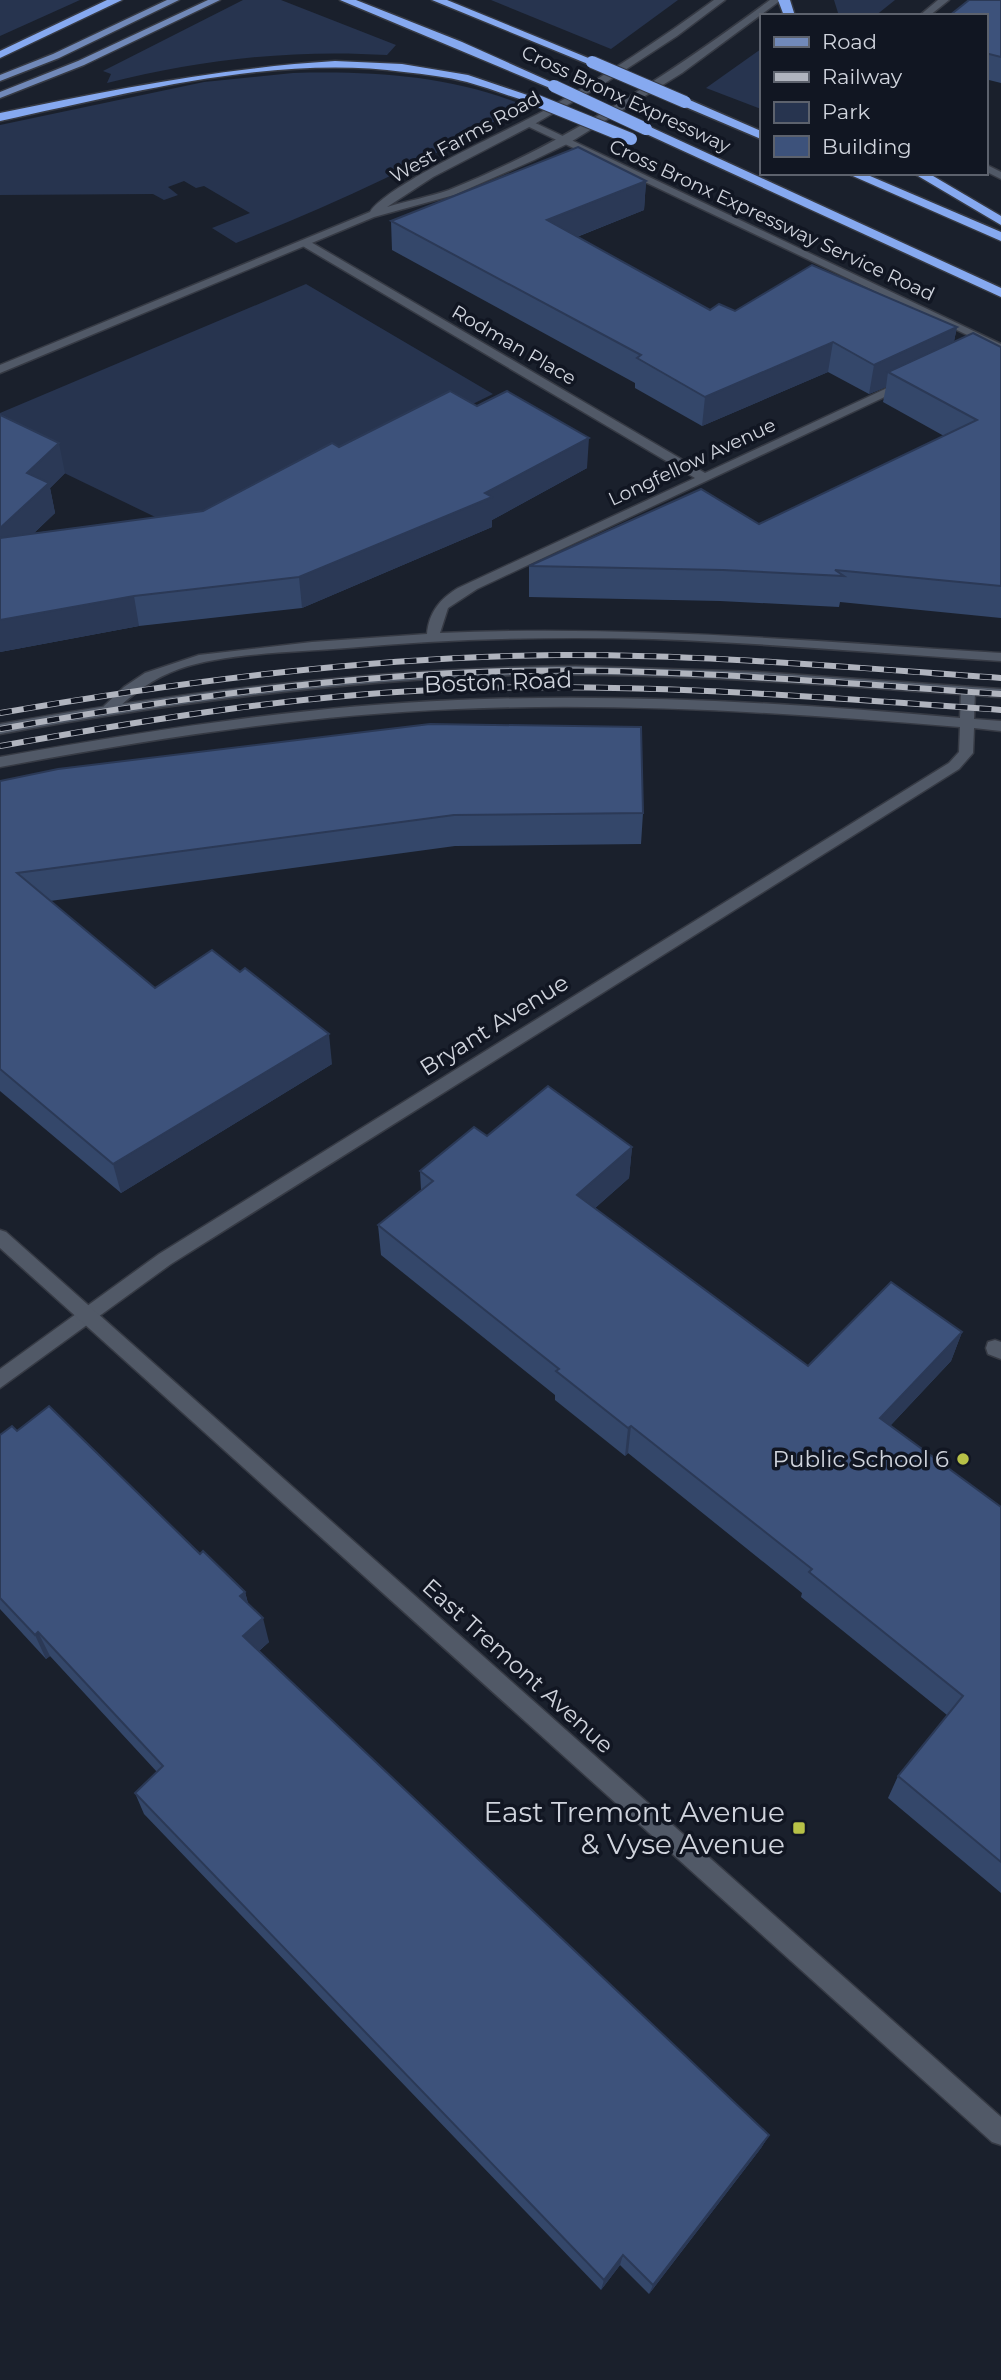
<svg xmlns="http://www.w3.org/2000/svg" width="1001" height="2380" viewBox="0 0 1001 2380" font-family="Montserrat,sans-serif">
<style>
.green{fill:#27344f}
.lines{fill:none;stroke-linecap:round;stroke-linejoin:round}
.service-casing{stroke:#363a44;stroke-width:3}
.minor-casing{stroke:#363a44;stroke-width:3}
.tertiary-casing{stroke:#363a44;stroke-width:3}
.secondary-casing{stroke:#363a44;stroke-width:3}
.primary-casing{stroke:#363a44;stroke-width:3}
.motorway-casing{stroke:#363a44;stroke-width:3}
.service{fill:#515967;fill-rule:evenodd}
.minor{fill:#515967;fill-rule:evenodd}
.tertiary{fill:#515967;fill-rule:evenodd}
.secondary{fill:#515967;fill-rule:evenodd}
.primary{fill:#7189b9;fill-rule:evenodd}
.motorway{fill:#86a9f0;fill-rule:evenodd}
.rail-casing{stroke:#b0b4be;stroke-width:6}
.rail{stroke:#111622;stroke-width:4.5;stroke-dasharray:12;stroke-linecap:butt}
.motorway-bridge-casing{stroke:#363a44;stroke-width:14;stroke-linecap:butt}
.motorway-bridge{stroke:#86a9f0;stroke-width:12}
.wall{fill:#34476a}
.shaded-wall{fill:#2b3956}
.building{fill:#3d527b;stroke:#2b3956;stroke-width:2}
.poi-dot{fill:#b7c147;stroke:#111622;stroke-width:2.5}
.labels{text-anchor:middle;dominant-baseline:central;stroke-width:7;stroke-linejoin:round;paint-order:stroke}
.far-street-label{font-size:19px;fill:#d0d4dd;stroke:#111622}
.street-label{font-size:23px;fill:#d0d4dd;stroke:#111622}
.poi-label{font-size:23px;fill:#d0d4dd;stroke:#111622;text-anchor:end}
.near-poi-label{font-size:28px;fill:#d0d4dd;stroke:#111622;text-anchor:end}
</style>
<rect width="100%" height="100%" fill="#1a202c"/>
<g class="green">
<path d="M0,0H80L0,36Z"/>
<path d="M243,0H281L396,45L387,55C291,49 200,60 107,83L111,74L103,71Z"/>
<path d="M491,0H678L611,49Z"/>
<path d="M834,0H895L875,16H839Z"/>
<path d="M761,49V109L706,88Z"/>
<path d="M293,73C372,71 448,75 523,105C431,160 336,203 236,243L212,228L250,213L204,186L196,188L184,181L168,187L178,195L164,200L153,194L0,195V125L204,82Z"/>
<path d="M306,284L493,394L343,468L207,542L0,442V413Z"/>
</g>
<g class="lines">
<g class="service-casing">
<path id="service" d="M995,1340L1001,1342V1359L988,1354L986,1348L988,1342Z"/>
</g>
<g class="minor-casing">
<g id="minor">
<path d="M938,0H949L929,16H919Z"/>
<path d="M529,120L1001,344V351L525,125V121Z"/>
<path d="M985,164L1001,172V179L985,171Z"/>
<path d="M301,241H309L705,473L900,382L910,385L477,589L448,608L440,633C628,625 814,641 1001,653V661C885,654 769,643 653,639C551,636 448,639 347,648C298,652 224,653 179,669C154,678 133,693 114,712H104V706L124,687L145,673L199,655L312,642L427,634C429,612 440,599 458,588L695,478L301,245Z"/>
<path d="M968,687L975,691L974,719L1001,721V731L974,728L973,753L959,769L171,1264L0,1388V1369L159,1254L949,763L959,752L960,727C792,713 625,702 457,709C303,715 151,739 0,767V757C151,730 304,706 457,700C625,693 793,703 960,718L961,691Z"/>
</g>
</g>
<g class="tertiary-casing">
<path id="tertiary" d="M714,0H725L677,36L605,83L531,126L433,177L387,207C407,201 429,197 449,190C566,143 669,74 770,0H781L682,73L569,143L534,160L454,195L374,217L0,373V365L370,212C389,183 512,129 549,108C606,75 661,39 714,0Z"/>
</g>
<g class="secondary-casing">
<g id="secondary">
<path d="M576,666L758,672L1001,689V697C839,686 677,672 515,675C342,680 170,703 0,734V724C191,690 382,668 576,666Z"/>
<path d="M0,1230L6,1232L1001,2117V2145L992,2142L0,1248Z"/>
</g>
</g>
<g class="primary-casing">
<g id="primary">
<path d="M167,0H179L59,58L0,81V75L53,54Z"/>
<path d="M208,0H220L84,65L0,98V92L78,61Z"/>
</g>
</g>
<g class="motorway-casing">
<g id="motorway">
<path d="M107,0H122L0,58V51Z"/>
<path d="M340,0H356L462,42L560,86L550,88Z"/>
<path d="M432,0H447L598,62L588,64Z"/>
<path d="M778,0H790L795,16H784Z"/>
<path d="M335,61L402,64L468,75L539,99L533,103C511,97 489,88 467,82C447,77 425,74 404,72C275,54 126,94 0,121V113C111,90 221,68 335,61Z"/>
<path d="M685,98L761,131V139L681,105L679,102Z"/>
<path d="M646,125L1001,288V297L642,132L640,129Z"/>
<path d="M846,173H863L1001,232V241Z"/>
<path d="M913,173H928L1001,216V225Z"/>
</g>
</g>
<use href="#service" class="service"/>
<use href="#minor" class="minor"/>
<use href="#tertiary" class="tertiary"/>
<use href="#secondary" class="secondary"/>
<use href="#primary" class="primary"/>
<use href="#motorway" class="motorway"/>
<g class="rail-casing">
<g id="rail">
<path d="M0,713C184,681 370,657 557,655C705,654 853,668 1001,678"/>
<path d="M0,729C170,699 342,675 515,671C677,668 839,683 1001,694"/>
<path d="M0,746C151,719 303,694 457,689C638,682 820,697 1001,710"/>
</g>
</g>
<use href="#rail" class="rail"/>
<g class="motorway-bridge-casing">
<g id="motorway-bridge">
<path d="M592,62L685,102"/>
<path d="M554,86L646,129"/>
<path d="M533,99L631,139"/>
</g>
</g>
<use href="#motorway-bridge" class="motorway-bridge"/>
</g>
<g class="wall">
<path d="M1001,0V83L985,79V16Z"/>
<path d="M646,181L644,210L577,237L710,310L735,311L957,327L954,341L1001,347V618L840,602L839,607L720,601L529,597V566L759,524L944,436L883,402L886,387L869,394L828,372L702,426L635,388V383L392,250L391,221Z"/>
<path d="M0,415L65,473L50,488L55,513L34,533L203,511L339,447L587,468L492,520V527L302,608L139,626L0,652Z"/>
<path d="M0,781L643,813L641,844L455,846L50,901L155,988L332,1064L121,1193L0,1091Z"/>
<path d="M487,1136L632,1147L629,1178L595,1208L808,1366L962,1332L951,1361L890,1426L1001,1507V1893L888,1798L898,1776L947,1715L801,1597L802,1593L628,1453L625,1456L555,1400V1395L381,1255L378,1225L421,1190L420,1171Z"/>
<path d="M17,1431L200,1554L245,1592L248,1603L269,1642L259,1651L769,2135L761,2148L649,2294L620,2265L601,2290L144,1814L135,1793L157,1772L50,1656L46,1659L0,1609V1435Z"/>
</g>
<g class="shaded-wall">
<path d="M646,181L644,210L546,249L547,220Z"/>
<path d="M957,327L951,356L888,372L886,387L869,394L874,365Z"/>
<path d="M833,342L828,372L702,426L705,397Z"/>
<path d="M589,438L587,468L492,520V527L302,608L299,577L485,493Z"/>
<path d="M59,443L65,473L50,488L55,513L0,565V528L27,473Z"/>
<path d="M134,596L139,626L0,652V620Z"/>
<path d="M329,1034L332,1064L121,1193L113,1164Z"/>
<path d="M632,1147L629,1178L576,1225L577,1195Z"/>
<path d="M962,1332L951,1361L871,1446L880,1418Z"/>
<path d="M631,1426L628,1453L625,1456L628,1428Z"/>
<path d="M245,1592L251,1616L240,1596Z"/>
<path d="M263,1618L269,1642L249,1659L243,1636Z"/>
<path d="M38,1632L50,1656L46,1659L35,1635Z"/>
<path d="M769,2135L761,2148L649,2294L653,2285Z"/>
<path d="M623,2255L620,2265L601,2290L604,2280Z"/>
</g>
<g class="building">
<path d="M969,0H1001V57L985,53V16H949Z"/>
<path d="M578,147L646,181L547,220L710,310L719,304L735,311L812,265L957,327L874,365L833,342L705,397L637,358L641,355L391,221Z"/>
<path d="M973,333L1001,347V586L835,570L844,576L723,570L529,566L701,489L759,524L977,420L888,372Z"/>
<path d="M450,391L477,406L507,391L589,438L485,493L492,497L299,577L134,596L0,620V538L203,511L332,443L339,447Z"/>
<path d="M0,415L59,443L27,473L49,483L0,528Z"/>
<path d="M430,724L641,727L643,813L454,815L17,873L155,988L212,950L240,972L245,968L329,1034L113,1164L0,1069V781L58,769Z"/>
<path d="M548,1086L632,1147L577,1195L808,1366L891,1282L962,1332L880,1418L1001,1507V1862L898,1776L963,1696L809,1572L812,1569L631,1426L628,1428L556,1371L559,1369L378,1225L433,1181L420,1171L474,1127L487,1136Z"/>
<path d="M49,1406L200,1554L203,1551L245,1592L240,1596L263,1618L243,1636L769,2135L653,2285L623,2255L604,2280L135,1793L163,1766L38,1632L35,1635L0,1598V1435L12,1426L17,1431Z"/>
</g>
<g class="poi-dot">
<circle cx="963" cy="1459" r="7"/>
<rect x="792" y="1821" width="14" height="14" rx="3.5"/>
</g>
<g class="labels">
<g class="far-street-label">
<text transform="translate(626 99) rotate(25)">Cross Bronx Expressway</text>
<text transform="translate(465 137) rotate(-29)">West Farms Road</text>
<text transform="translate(772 220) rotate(25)">Cross Bronx Expressway Service Road</text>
<text transform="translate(514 345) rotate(30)">Rodman Place</text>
<text transform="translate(692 462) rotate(-25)">Longfellow Avenue</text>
</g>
<g class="street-label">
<text transform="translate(498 682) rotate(-2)">Boston Road</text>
<text transform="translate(494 1025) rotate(-32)">Bryant Avenue</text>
<text transform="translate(518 1666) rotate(42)">East Tremont Avenue</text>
</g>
<g class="poi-label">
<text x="949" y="1459">Public School 6</text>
</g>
<g class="near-poi-label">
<text x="785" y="1812">East Tremont Avenue<tspan x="785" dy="32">&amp; Vyse Avenue</tspan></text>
</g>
</g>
<rect x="760" y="14" width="228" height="161" fill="#111622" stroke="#5d626d" stroke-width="2"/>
<rect x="774" y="37" width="35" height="10" fill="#7189b9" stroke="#5d626d" stroke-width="2"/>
<text x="822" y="49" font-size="21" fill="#d0d4dd">Road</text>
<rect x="774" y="72" width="35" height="10" fill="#b0b4be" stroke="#5d626d" stroke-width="2"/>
<text x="822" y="84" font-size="21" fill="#d0d4dd">Railway</text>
<rect x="774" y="102" width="35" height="21" fill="#27344f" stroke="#5d626d" stroke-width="2"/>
<text x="822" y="119" font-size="21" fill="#d0d4dd">Park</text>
<rect x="774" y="136" width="35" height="21" fill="#3d527b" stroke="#5d626d" stroke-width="2"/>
<text x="822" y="154" font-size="21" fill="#d0d4dd">Building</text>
</svg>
